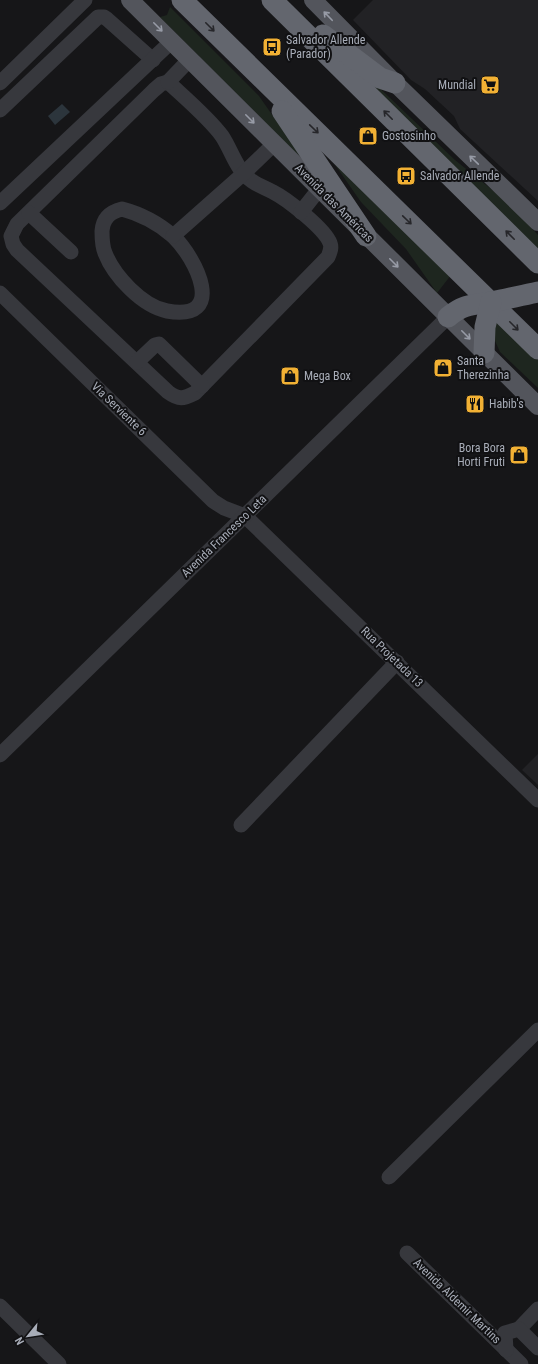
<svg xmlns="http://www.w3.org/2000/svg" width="538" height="1364" viewBox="0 0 538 1364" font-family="'Roboto Condensed',sans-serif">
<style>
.built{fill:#222225}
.green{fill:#1e261f}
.water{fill:#2c353c}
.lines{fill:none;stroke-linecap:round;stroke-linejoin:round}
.minor{stroke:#37383d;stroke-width:15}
.major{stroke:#53555c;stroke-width:18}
.highway{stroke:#63666e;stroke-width:21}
.oneway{stroke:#979ba6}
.oneway2{stroke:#26262a}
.labels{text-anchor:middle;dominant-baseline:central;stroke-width:4;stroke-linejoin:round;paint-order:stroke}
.poi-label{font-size:12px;fill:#a8adb8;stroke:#111113;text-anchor:start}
.street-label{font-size:12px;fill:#a8adb8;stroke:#111113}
</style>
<rect width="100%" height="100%" fill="#161618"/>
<g class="built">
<path d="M373,0H538V201L460,129L454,116L425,89L411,80L353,20Z"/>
<path d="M538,754V785L522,770Z"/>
</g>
<g class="green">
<path d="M170,7L259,96L305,162L160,17L167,15Z"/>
<path d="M346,62L367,76L455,160L506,201L538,235V256Z"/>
<path d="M317,139L451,275L437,293L406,249L361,202Z"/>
<path d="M496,319L538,360V388L500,352L491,332Z"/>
</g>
<path class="water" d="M62,104L70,112L55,125L48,116Z"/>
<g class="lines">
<g class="minor">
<path d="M168,82C184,97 209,118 222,136C232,151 236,170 252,181C259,186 266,188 273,192C287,199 325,229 330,243C332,248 330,252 328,257L195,393C183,399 179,400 168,392L17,250L13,244L11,236L17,224L154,90L161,84Z"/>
<path d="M168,82L190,59"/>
<path d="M0,83L85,0"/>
<path d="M0,110L98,17H104L107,19L153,60"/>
<path d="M0,203L172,41"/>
<path d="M122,209C141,214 158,223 173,236C196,258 228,322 167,311C142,306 114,276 105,253C102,246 102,238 102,231C103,218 110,212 122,209Z"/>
<path d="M301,212L320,188"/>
<path d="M29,213L71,252"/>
<path d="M173,236L243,174L275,143"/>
<path d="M0,293L213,501L224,508L245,516L538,800"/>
<path d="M137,362L155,345L159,344L202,386"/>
<path d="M0,755L448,317"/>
<path d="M241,825L397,662"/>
<path d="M389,1177L538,1030"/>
<path d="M407,1253L521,1364"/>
<path d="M0,1306L59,1364"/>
<path d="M519,1329L538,1309"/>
<path d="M506,1350L505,1333L519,1329L538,1348"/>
</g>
<g class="major">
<path d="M130,0L538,406"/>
<path d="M313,0L395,83L538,222"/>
</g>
<g class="highway">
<path d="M182,0L538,349"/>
<path d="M272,0L538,263"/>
<path d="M323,35L380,78L395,83"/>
<path d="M282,111L366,236"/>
<path d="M448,317C464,304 472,305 492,302C507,299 523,295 538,292"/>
<path d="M484,353L485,327L491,302"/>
</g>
</g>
<defs><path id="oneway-shaft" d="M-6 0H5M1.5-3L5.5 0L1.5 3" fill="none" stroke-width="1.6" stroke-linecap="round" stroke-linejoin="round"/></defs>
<g class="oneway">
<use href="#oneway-shaft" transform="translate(328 16) rotate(-134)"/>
<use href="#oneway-shaft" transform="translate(158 27) rotate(45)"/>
<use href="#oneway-shaft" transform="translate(250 119) rotate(45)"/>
<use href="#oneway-shaft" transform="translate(474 160) rotate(-136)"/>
<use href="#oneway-shaft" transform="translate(394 263) rotate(45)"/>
<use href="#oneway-shaft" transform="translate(466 335) rotate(45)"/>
</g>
<g class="oneway2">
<use href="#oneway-shaft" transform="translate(210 27) rotate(45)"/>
<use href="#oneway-shaft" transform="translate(388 115) rotate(-135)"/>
<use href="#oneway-shaft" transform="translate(314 129) rotate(44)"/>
<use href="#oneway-shaft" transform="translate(407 220) rotate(44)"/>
<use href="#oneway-shaft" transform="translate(510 235) rotate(-135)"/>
<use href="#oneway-shaft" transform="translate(514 326) rotate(45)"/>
</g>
<defs>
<g id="bus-square" transform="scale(1)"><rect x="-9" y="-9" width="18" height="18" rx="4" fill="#f2b134" stroke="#111113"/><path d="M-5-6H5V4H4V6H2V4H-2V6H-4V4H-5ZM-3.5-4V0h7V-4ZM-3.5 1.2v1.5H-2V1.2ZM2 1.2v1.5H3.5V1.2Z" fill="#111"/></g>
<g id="supermarket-square" transform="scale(1)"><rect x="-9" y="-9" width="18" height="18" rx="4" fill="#f2b134" stroke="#111113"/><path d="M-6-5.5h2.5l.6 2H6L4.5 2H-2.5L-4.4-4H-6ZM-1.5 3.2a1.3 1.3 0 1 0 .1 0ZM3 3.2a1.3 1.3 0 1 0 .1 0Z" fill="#111"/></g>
<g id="shop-square" transform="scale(1)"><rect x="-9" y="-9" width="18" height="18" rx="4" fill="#f2b134" stroke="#111113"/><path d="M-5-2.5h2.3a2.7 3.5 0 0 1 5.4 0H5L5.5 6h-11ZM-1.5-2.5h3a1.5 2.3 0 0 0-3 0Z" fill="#111"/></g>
<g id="restaurant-square" transform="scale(1)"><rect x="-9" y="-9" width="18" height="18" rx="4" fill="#f2b134" stroke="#111113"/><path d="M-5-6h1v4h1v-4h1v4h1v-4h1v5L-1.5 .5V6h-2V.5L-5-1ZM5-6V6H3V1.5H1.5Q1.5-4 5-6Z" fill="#111"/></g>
</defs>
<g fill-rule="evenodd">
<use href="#bus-square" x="272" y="47"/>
<use href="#supermarket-square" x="490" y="85"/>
<use href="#shop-square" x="368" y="136"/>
<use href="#bus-square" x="406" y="176"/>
<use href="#shop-square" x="443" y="368"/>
<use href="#shop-square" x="290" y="376"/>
<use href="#restaurant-square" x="475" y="404"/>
<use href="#shop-square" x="519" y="455"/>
</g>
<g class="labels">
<g class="poi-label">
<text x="286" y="40">Salvador Allende<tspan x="286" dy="14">(Parador)</tspan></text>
<text x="476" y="85" text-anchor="end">Mundial</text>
<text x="382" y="136">Gostosinho</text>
<text x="420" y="176">Salvador Allende</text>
<text x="457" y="361">Santa<tspan x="457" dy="14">Therezinha</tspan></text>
<text x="304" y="376">Mega Box</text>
<text x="489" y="404">Habib's</text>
<text x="505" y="448" text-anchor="end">Bora Bora<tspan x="505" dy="14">Horti Fruti</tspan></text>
</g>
<g class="street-label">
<text transform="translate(334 203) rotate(45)">Avenida das Américas</text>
<text transform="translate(119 409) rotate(44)">Via Serviente 6</text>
<text transform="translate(224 536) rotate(-44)">Avenida Francesco Leta</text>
<text transform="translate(392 657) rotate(44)">Rua Projetada 13</text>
<text transform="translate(457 1301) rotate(44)">Avenida Aldemir Martins</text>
</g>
</g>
<g transform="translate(28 1336) rotate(240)" stroke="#111113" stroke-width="3" paint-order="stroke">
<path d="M0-3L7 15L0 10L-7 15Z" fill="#a8adb8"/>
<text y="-6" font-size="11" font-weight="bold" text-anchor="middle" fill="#a8adb8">N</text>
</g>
</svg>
